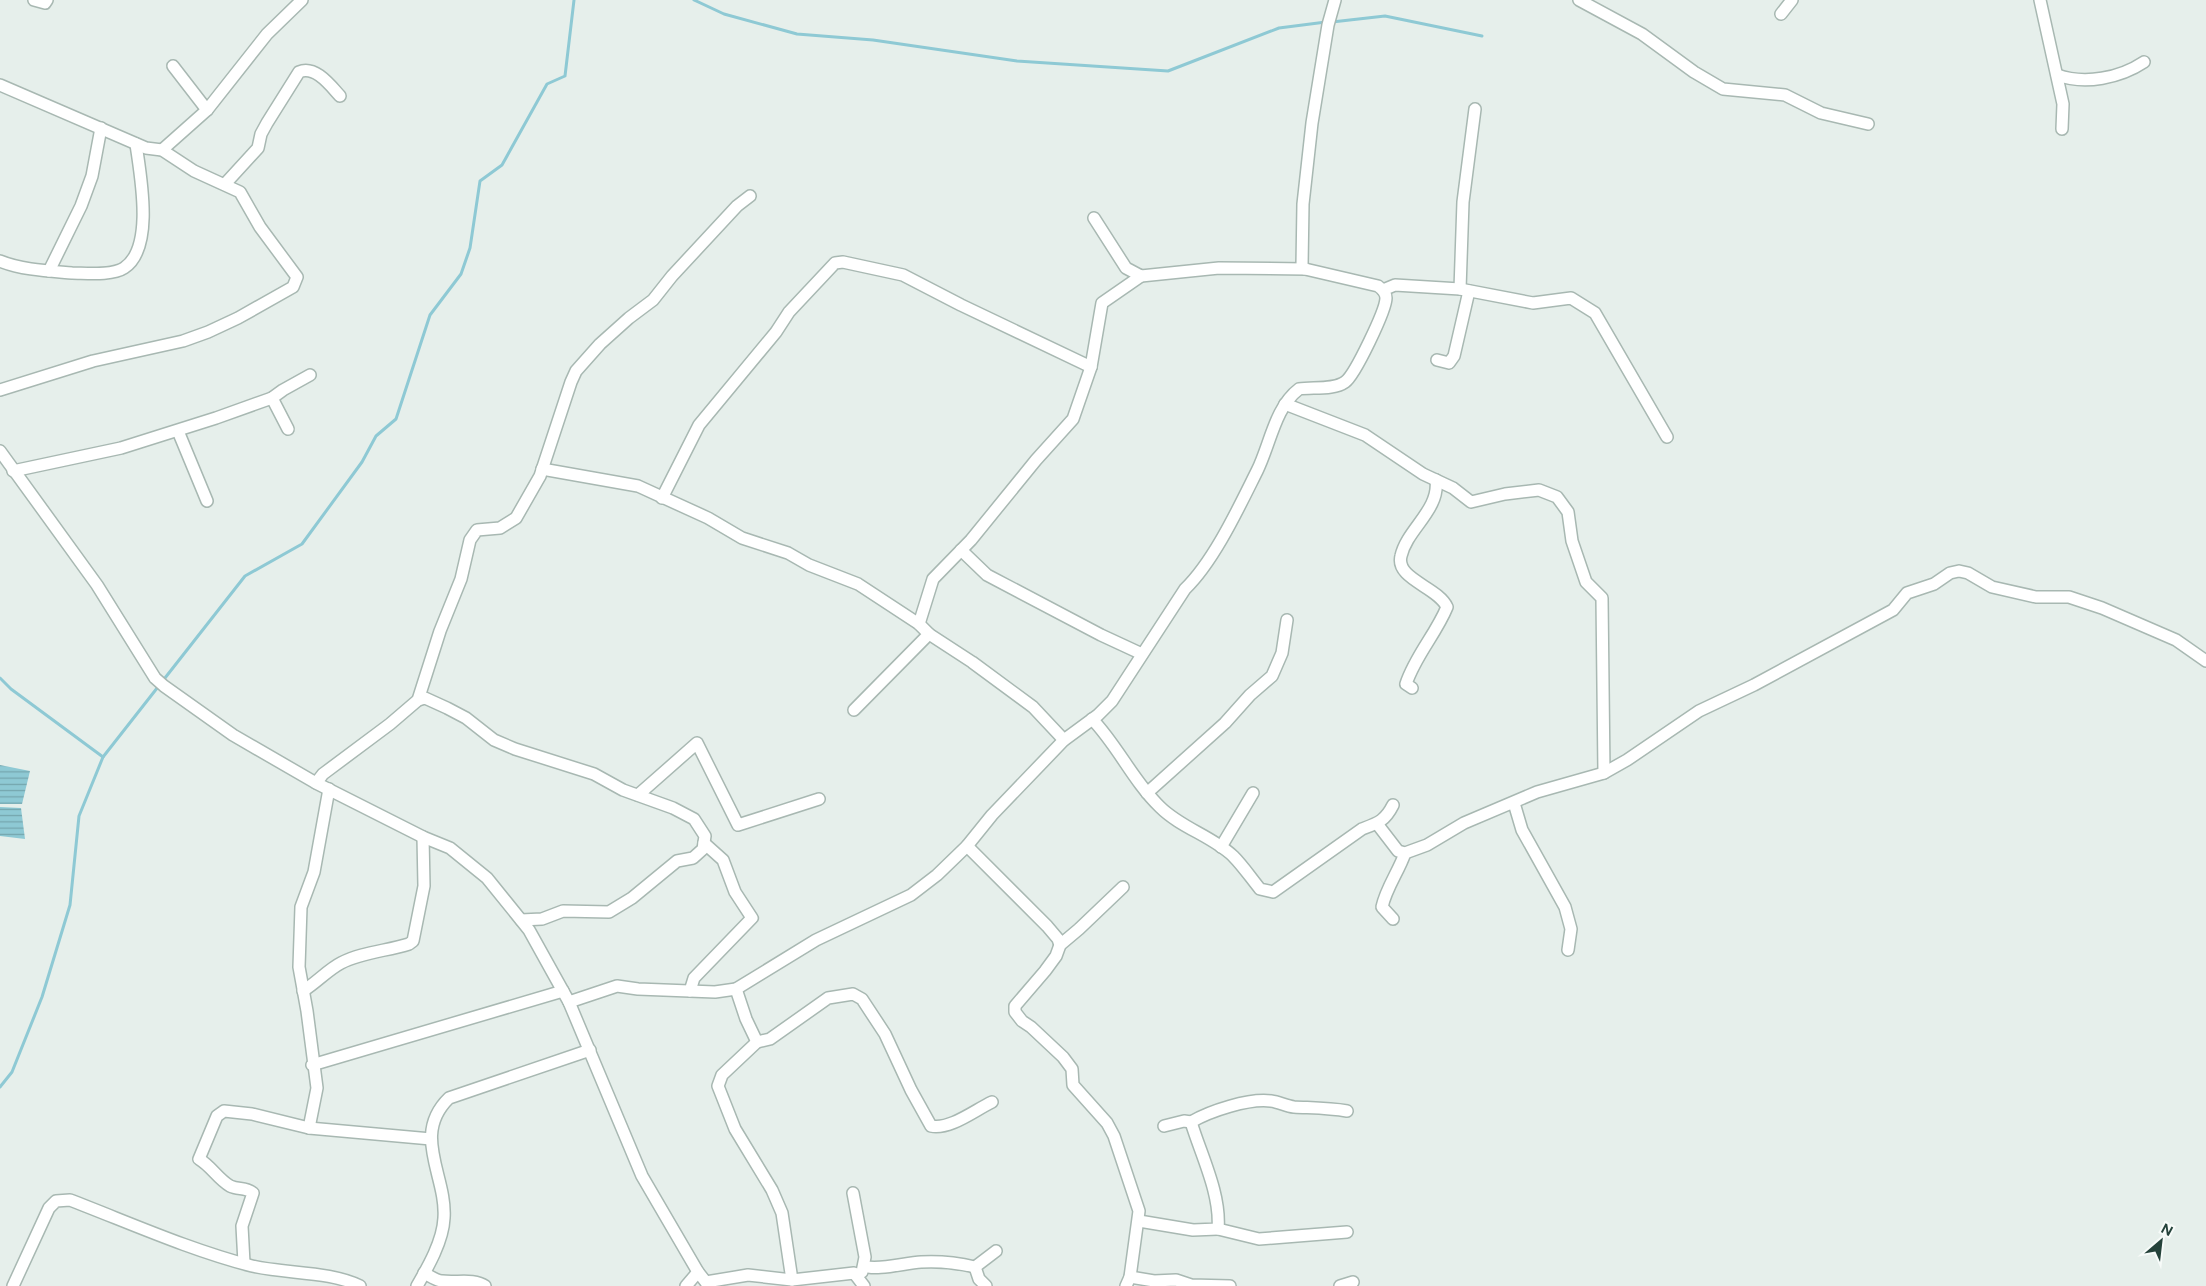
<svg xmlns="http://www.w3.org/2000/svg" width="2206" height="1286" viewBox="0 0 2206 1286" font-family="Figtree,sans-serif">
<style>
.water{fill:url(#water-rules)}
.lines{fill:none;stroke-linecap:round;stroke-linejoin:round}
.stream{stroke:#8ec9d4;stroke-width:3}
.minor-casing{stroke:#a8b8b2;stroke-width:14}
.minor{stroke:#fff;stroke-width:11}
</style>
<defs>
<pattern id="water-rules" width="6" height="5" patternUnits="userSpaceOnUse" patternTransform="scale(1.25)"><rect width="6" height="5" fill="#8ec9d4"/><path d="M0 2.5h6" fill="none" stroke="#74a5ad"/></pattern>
</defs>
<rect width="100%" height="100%" fill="#e6efeb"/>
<g class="water">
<path d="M0,765L30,771L22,804H0Z"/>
<path d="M0,807L21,808L25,839L0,836Z"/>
</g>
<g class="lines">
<g class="stream">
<path d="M694,0L724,14L797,34L873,40L1017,61L1168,71L1279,28L1326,22"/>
<path d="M1332,22L1385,16L1482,36"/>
<path d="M0,678L11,689L103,757"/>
<path d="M0,1087L12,1072L42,997L70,905L79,816L103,757L245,576L302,544L362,462L376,436L396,419L430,315L461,274L470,248L480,181L502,165L547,84L565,76L574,0"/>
</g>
<g class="minor-casing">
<g id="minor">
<path d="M34,0L45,3L47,0"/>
<path d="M1579,0L1642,34L1694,72L1723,89L1785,95L1821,113L1868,124"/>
<path d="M2040,0L2063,104L2062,129"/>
<path d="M1781,14L1792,0"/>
<path d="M173,66L207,110"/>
<path d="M2057,75C2085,85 2120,78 2144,62"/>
<path d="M0,85L146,148L162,150L194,171L240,192L260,227L297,277L293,287L238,318L208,332L183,341L93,361L0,390"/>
<path d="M162,150L207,110L267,34L302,0"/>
<path d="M225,184L258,148L261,134L267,123L299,72C315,65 330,85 340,96"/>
<path d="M0,261C22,270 49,271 72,273C85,273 112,276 124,268C155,248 140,174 136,144"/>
<path d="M1305,269L1302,266L1303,204L1312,123L1328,25L1335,0"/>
<path d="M49,271L81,206L92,176L101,128"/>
<path d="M1460,289L1463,202L1475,109"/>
<path d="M1383,290L1395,285L1460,289L1533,303L1571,298L1595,313L1667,437"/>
<path d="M1437,360L1449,363L1454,356L1469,291"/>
<path d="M272,398L288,429"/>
<path d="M1285,404L1365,435L1423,474L1453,488L1471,502L1505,494L1539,490L1557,497L1568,512L1572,541L1586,582L1602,598L1604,773"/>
<path d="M178,431L207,501"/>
<path d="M0,451L97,585L155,678L164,686L233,735L316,783L423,837L450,848L487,878L529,930L569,1002L642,1176L698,1272L709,1286"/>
<path d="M542,469L638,486L708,518L742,538L788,553L809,565L858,584L919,624L929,634L972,662L1033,707L1064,740"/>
<path d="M13,471L121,448L216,418L272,398L283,390L310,375"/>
<path d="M662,498L699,425L776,332L789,312L835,263L843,262L903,275L961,305L1091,367"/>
<path d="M961,550L987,575L1101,635L1142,654"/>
<path d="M919,624L933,579L971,540L1036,460L1073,419L1091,367L1102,303L1141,276"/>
<path d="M1412,688L1406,684C1415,656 1436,634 1447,607C1438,587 1395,579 1401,556C1407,529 1440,510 1436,480"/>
<path d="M418,700L425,698L447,708L466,718L494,740L515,749L594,774L623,790L673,808L694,819L705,836L703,849L693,858L677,861L632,898L609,912L563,911L542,919L521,920"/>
<path d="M854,710L929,634"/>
<path d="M1092,719C1118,746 1133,781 1160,807C1181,828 1212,836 1233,856C1243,866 1251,878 1260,889L1273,892L1362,829C1378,823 1385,821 1393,805"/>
<path d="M316,783L323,774L390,724L418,700L440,631L461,579L470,540L477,530L500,528L516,518L540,476L571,382L576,371L600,344L629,318L653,300L672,276L737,206L750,196"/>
<path d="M1147,793L1225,723L1250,695L1272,676L1282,653L1287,620"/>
<path d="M638,795L697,743L738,825L819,799"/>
<path d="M1514,803L1522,830L1565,907L1571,929L1568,950"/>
<path d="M1378,825L1398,851L1405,853L1427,845L1464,823L1537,792L1604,773L1627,760L1699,711L1754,685L1893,610L1907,593L1934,584L1950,573L1959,571L1968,573L1992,587L2036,597H2069L2102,608L2176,640L2206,661"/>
<path d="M967,846L1047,926L1058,939L1060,945"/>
<path d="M1221,847L1253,793"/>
<path d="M1123,887L1079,929L1060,945L1056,956L1045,971L1015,1006V1012L1022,1021L1031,1027L1063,1057L1072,1069L1073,1085L1107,1123L1114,1136L1139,1211L1130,1277L1126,1286"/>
<path d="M1393,919L1382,907C1386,888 1399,871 1405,853"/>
<path d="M736,989L746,1019L757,1042L770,1039L828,998L853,994L862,999L885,1034L911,1090L931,1126C950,1130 975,1110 992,1102"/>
<path d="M303,991C317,982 329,969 341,963C362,952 387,951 409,944L413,941L424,886L423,837"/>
<path d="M690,991L694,978L752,918L735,892L723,860L704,843"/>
<path d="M569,1002L617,986L638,989L715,992L736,989L816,940L911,895L937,875L967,846L992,815L1064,740L1098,715L1112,701L1185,589C1214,561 1239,507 1257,471C1270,445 1275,407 1299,389C1313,387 1334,390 1345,382C1355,375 1386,310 1386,298C1386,293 1382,289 1378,286L1305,269L1219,268L1141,276L1126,268L1094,218"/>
<path d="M757,1042L722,1075L718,1086L735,1129L772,1190L782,1213L792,1280"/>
<path d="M312,1065L563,991"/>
<path d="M1164,1126L1184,1121L1191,1122"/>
<path d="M309,1128L317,1088L307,1011L299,967L301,907L314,872L329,789"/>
<path d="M853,1193L865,1257L862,1272"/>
<path d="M1139,1221L1193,1230L1218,1229C1221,1194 1201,1155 1191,1122C1210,1111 1249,1098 1271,1101C1279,1102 1286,1106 1294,1107C1312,1108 1329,1108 1347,1111"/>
<path d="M1218,1229L1259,1239L1347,1232"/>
<path d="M244,1263L242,1226L253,1193C246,1187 238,1190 230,1186C218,1179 211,1166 199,1159L217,1116L224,1111L252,1114L309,1128L431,1139"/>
<path d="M864,1266C876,1271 905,1263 921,1262C938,1261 958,1263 975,1267L996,1251"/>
<path d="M975,1267L979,1279L986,1286"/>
<path d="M424,1273C430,1276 437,1281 442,1281C456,1283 474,1278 485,1286"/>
<path d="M1130,1277L1154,1281L1176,1280L1191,1285L1230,1286"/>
<path d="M706,1282L748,1275L792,1280L854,1273L864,1286"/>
<path d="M13,1286L49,1208L56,1201L70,1200C130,1223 190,1250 252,1266C286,1274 330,1271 360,1286"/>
<path d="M417,1286C428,1267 443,1241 444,1218C447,1176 411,1135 449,1098L590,1050"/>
<path d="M686,1286L698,1272"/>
<path d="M1340,1286L1353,1282"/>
</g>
</g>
<use href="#minor" class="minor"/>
</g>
<g transform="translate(2161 1241) rotate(28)" stroke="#f7fbf9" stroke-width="4" paint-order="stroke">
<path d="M0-4L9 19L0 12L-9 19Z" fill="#24423a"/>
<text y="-8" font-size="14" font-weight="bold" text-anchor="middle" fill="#24423a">N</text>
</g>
</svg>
